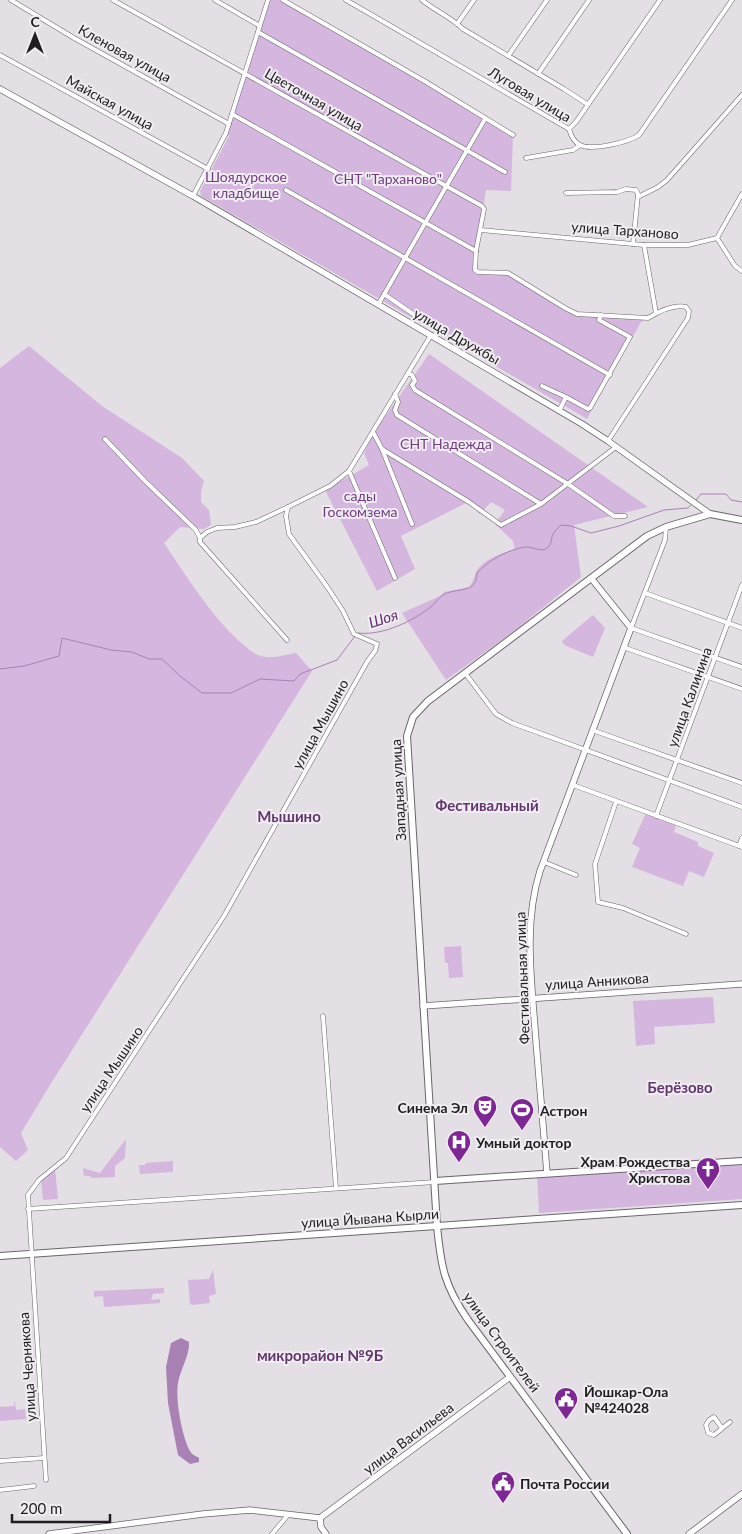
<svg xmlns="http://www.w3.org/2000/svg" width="742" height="1534" viewBox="0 0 742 1534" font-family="Lato,sans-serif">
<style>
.green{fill:#d5b6df}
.water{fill:#a981b5}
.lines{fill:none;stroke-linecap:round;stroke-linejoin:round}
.stream{stroke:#a981b5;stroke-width:1}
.street-casing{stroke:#6a666b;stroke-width:5}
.secondary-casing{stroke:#6a666b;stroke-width:7}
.primary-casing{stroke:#6a666b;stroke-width:8}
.street{stroke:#fff;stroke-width:4}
.secondary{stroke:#fff;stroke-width:5.5}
.primary{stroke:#fff;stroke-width:6}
.labels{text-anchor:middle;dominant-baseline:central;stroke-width:4;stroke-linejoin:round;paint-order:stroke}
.street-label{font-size:14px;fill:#201e20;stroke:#f0ecf2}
.park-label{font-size:14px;fill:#713e80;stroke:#f0ecf2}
.poi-label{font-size:14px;font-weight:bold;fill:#201e20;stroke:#f0ecf2;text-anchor:start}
.water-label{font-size:15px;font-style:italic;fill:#633071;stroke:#f0ecf2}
.neighbourhood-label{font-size:15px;font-weight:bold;fill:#61376d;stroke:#f0ecf2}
</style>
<rect width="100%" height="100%" fill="#e3dfe4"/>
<g class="green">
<path d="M269,0H279L513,135L511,191L486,190L473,270L479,273L508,274L576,315L645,319L641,322L587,419L201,196L200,191L229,136L227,134Z"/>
<path d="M29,346L102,406L182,458L204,481L201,491V502L209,510L211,525L204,529L180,527L164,543C187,577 209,613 239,641C244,645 251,652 258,655C270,660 284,655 296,653L312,671L50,1085L21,1133L28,1150L16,1161L0,1147V368Z"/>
<path d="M429,354L648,507L574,525L581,577L514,631L446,680L402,613L440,596L444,592L469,587C474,581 474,576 477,570C485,558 503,553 515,549L513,541L495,524L505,510L491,502L480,514L468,502L401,536L415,569L377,591L325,490L369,465L364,453L373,434Z"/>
<path d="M593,615L605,628L593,657L564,645L562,641Z"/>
<path d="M646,813L676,825L674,832L698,842V846L714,853L704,877L689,871L683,886L632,867L640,848L632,844Z"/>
<path d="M461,946L463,977L449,978L448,963H445L444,947Z"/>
<path d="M713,997L715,1023L654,1027L655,1044L636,1046L633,1001Z"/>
<path d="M126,1139L125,1158L115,1166V1177L91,1178V1176H84L83,1168L100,1173Z"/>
<path d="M173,1161V1172L140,1174L139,1165H145L146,1163Z"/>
<path d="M742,1163V1199L539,1213L537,1177Z"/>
<path d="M55,1169L58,1199L43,1200L41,1180Z"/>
<path d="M213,1270L216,1294L209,1296L210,1303L192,1305L190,1303L188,1280L209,1279Z"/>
<path d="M164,1288V1293L153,1294L151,1300L160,1299V1303L104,1307L103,1296L94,1297V1291Z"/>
<path d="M14,1402H15L16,1410L25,1409L26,1419L0,1421V1407L14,1406Z"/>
</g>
<path class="water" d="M181,1338L189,1342C190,1355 180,1370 178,1383C175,1398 182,1437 190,1451C191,1454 196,1456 199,1458V1462L190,1464L178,1455L168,1403L166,1367L171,1343Z"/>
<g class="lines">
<g class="stream">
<path d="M696,500L701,494H726L731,500L742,502"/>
<path d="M358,633C383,636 413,621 432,606C436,602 438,598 443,595C455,587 477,595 477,573C489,560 507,550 525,547C532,546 542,553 547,548C552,545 551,538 553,534C555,531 558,528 561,525L571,526L591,533L619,526L664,510L688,508L691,505"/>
<path d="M0,669L24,666L59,656L62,638L111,650L132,652L149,659H162L180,676L202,693H231L260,679L294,681L300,674L337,660L355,636"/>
</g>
<g class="street-casing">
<g id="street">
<path d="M11,0L74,38L229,124"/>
<path d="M113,0L482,206L484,209L476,251L475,270L478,272L508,273L565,308L577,314L648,318C658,312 674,304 686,307L689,311L688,318L608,441"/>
<path d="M215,0L260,26"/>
<path d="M283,0L426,82L513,135"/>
<path d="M346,0L569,129C571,136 574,142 580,145C592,151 629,142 639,135L732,0"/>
<path d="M422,0C434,10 452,18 463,29L564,89L587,104"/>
<path d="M457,24L474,0"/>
<path d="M258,32L505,172"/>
<path d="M0,55L208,169"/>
<path d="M508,56L547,0"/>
<path d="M538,74L589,0"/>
<path d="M232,114L476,251"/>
<path d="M569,129L576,122L660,0"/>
<path d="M526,158L573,150L580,145"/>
<path d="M286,190L610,375"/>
<path d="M566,193L617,192L626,189L636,190L638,194L633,244"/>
<path d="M193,196L226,133L268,0"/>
<path d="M638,197L658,187L667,180L742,95"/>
<path d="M481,230L644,245H688L717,238L742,194"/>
<path d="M717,238L735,266L742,271"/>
<path d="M644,245L656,313"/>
<path d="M384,294L416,316L439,328L434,337"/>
<path d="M378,305L485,119"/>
<path d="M408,373L412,375L415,381L412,385L415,390L568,484L614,516H625"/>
<path d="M542,386L566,397"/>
<path d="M395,394L398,402L395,410L397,415L541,504"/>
<path d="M559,411L566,397L588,409L590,408L630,337L599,320L601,315"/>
<path d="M373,432L382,449L469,502L501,525L541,504L616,447"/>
<path d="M105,439L145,481L196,530L200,538"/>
<path d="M382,449L412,524"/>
<path d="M349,471L395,578"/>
<path d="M666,527L665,540L631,628L742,667"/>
<path d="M645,593L742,628"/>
<path d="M287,640L200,542V538L207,532L217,528L235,527L256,522L288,507"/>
<path d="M623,647L742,689"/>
<path d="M465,673L496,714L512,723L742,807"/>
<path d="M592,730L742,783"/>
<path d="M573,785L742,847"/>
<path d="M616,802L595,864L598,902L623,908L686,934"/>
<path d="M656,816L742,585"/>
<path d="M739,846L742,838"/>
<path d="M544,862L576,875"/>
<path d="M323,1016L336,1188"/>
<path d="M28,1209L435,1182"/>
<path d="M722,1428L714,1417L709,1420L706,1425L708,1433L714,1435L730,1422"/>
<path d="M0,1461L44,1458"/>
<path d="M46,1480L28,1195L39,1180L66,1158L224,916L367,662L375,651L377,644L354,634L343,611L328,588L289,534L286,516L288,507L330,486L349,471L431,335"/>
<path d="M0,1490L34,1486"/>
<path d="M272,1534L288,1515"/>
</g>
</g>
<g class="secondary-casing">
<g id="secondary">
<path d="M0,89L193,196L582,424L608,441L710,514"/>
<path d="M591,578L631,628"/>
<path d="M423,1006L742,984"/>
<path d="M547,1173C543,1125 539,1077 535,1029C531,977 524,921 540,871L631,628"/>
<path d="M320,1518L510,1377"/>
<path d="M320,1518L321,1527L326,1534"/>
<path d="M49,1534L203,1514L250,1510L320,1518"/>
<path d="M689,1534L742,1494"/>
</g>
</g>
<g class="primary-casing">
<g id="primary">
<path d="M435,1181L742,1161"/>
<path d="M0,1256L742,1205"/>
<path d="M627,1534L468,1320C444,1285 441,1267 437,1226L407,736L413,717L428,701L647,536L666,527L710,514L742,520"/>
</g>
</g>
<use href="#street" class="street"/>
<use href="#secondary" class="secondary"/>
<use href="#primary" class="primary"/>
</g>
<defs>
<g id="theatre-pin" transform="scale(1.25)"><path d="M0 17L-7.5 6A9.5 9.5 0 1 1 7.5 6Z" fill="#7d2694" stroke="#f0ecf2"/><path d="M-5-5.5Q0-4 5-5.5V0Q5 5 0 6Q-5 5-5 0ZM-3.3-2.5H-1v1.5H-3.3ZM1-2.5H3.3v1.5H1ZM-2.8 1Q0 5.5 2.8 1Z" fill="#fff"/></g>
<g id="stadium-pin" transform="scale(1.25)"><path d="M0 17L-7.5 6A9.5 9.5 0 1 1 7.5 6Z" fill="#7d2694" stroke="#f0ecf2"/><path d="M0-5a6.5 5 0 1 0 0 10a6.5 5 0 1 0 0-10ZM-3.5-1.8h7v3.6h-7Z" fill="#fff"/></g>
<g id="hospital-pin" transform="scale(1.25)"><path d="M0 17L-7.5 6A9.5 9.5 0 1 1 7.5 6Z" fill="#7d2694" stroke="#f0ecf2"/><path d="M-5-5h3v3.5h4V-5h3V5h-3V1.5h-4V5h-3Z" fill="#fff"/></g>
<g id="church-pin" transform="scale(1.25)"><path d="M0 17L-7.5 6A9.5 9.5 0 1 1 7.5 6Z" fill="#7d2694" stroke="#f0ecf2"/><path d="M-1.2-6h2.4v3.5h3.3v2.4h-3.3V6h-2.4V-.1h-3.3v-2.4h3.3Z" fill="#fff"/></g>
<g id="civic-pin" transform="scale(1.25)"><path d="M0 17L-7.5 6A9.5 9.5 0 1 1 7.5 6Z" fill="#7d2694" stroke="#f0ecf2"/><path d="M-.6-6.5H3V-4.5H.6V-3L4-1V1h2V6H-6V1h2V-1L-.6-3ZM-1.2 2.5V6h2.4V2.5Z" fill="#fff"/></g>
</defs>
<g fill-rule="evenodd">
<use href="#theatre-pin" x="485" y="1107"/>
<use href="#stadium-pin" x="522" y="1110"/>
<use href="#hospital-pin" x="459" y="1142"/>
<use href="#church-pin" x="708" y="1169"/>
<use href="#civic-pin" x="566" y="1399"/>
<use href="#civic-pin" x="503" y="1483"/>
</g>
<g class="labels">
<g class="street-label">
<text transform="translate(125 53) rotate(29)">Кленовая улица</text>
<text transform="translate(530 94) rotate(31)">Луговая улица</text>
<text transform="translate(314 99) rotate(30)">Цветочная улица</text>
<text transform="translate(110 102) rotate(29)">Майская улица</text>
<text transform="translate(625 230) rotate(4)">улица Тарханово</text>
<text transform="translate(457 336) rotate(30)">улица Дружбы</text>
<text transform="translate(689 697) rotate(-70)">улица Калинина</text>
<text transform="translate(320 724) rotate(-61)">улица Мышино</text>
<text transform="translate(398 790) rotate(-93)">Западная улица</text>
<text transform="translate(522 978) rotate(-92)">Фестивальная улица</text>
<text transform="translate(597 981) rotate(-4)">улица Анникова</text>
<text transform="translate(111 1069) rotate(-56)">улица Мышино</text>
<text transform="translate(370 1218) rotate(-4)">улица Йывана Кырли</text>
<text transform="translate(502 1342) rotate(54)">улица Строителей</text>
<text transform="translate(27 1367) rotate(-94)">улица Чернякова</text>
<text transform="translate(408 1438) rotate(-37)">улица Васильева</text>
</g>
<g class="park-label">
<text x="246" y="176">Шоядурское<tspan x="246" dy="16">кладбище</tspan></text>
<text x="388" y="178">СНТ "Тарханово"</text>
<text x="446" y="443">СНТ Надежда</text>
<text x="360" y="495">сады<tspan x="360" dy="16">Госкомзема</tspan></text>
</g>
<g class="poi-label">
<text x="468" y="1107" text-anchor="end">Синема Эл</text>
<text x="540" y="1110">Астрон</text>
<text x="476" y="1142">Умный доктор</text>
<text x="690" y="1161" text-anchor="end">Храм Рождества<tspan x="690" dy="16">Христова</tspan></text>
<text x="584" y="1391">Йошкар-Ола<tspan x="584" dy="16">№424028</tspan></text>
<text x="520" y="1483">Почта России</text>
</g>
<g class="water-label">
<text transform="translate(383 618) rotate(-18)">Шоя</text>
</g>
<g class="neighbourhood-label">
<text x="487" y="805">Фестивальный</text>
<text x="289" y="816">Мышино</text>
<text x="680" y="1087">Берёзово</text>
<text x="320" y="1355">микрорайон №9Б</text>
</g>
</g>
<g transform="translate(35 35)" stroke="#f0ecf2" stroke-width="4" paint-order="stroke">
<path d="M0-4L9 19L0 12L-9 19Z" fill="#201e20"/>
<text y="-8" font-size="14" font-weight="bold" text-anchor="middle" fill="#201e20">С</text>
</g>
<path d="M12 1514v8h98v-8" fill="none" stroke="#201e20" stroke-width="2.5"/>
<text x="20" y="1514" font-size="15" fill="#201e20" stroke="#f0ecf2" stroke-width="4" paint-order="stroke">200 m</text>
</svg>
